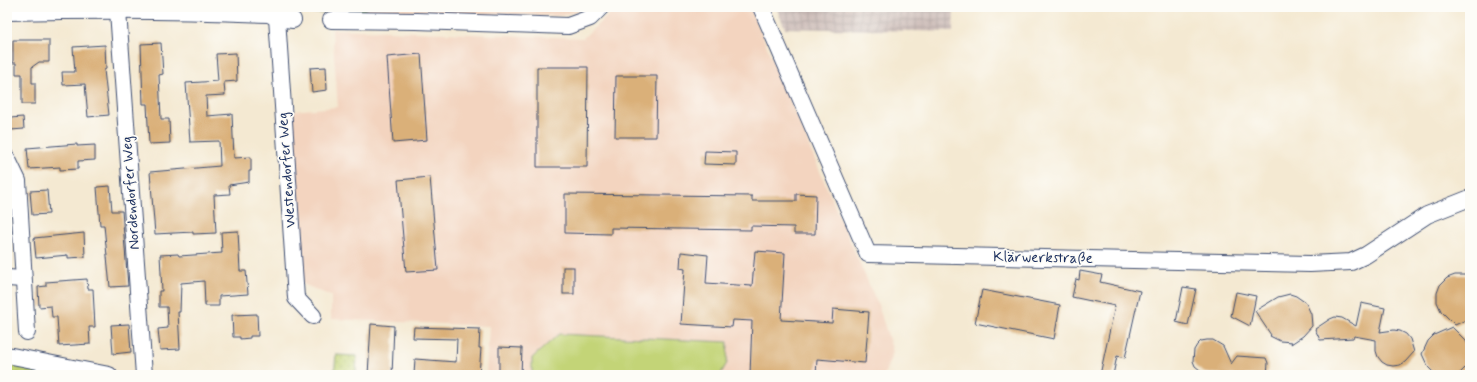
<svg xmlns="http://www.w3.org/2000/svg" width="1477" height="382" viewBox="0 0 1477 382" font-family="Mynerve,sans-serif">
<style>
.built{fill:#f3d4bf}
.industrial{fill:url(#industrial-grid)}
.grass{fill:#c3d477;stroke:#6f826a}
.forest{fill:url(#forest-firs);stroke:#5a7263}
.park{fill:url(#park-dots);stroke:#6f826a}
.garden{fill:url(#garden-furrows);stroke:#6f826a}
.building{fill:#dab079}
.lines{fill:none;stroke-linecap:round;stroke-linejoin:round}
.minor-casing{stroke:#3c4b6f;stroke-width:18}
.minor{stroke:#fff;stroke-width:16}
.labels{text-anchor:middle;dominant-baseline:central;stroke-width:3.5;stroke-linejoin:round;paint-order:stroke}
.street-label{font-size:15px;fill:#1b2f5e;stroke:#fdfcf7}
</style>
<defs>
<pattern id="industrial-grid" width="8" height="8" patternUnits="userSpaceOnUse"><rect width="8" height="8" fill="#cfc0bb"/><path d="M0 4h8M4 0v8" fill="none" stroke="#b1a5a3"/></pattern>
<pattern id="forest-firs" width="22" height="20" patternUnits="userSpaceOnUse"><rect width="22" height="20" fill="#9ab668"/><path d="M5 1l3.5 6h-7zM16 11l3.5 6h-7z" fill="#7d9459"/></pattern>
<pattern id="park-dots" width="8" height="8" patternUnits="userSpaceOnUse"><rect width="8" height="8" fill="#c3d477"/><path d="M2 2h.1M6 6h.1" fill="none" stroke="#a7b669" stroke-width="1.8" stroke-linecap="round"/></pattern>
<pattern id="garden-furrows" width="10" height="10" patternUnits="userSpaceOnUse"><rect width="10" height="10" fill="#c3d477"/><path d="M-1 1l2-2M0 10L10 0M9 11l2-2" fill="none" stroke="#a7b669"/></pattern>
</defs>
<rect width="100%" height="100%" fill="#fdfcf7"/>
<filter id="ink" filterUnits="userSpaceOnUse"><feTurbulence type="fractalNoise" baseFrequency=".025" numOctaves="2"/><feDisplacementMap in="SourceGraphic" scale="8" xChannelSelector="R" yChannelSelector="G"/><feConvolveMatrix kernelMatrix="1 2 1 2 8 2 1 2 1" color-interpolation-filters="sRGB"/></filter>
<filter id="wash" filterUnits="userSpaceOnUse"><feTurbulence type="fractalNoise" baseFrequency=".012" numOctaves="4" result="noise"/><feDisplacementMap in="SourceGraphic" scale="16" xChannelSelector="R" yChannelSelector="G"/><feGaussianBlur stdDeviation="0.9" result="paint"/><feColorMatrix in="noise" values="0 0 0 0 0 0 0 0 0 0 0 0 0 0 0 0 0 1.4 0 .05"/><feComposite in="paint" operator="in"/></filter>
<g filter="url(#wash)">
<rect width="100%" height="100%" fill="#f4e9d2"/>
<g class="built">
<path d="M365,7H585L579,11L560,16L366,13Z"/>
<path d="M617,7H750L833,202L878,305L893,352L884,375H486L489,326L331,319V296L303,284L292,111L338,107L332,29L583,38Z"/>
</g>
<path class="industrial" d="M776,7H954L953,32L785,28Z"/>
<path class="grass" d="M559,334L728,342L727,363L720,375H532V358Z"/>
<path class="forest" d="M297,7H365L366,13H299Z"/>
<path class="park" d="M336,355L357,356L356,375H334Z"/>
<path class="garden" d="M7,355L109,375H7Z"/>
<g id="blocks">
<g class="building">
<path d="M13,40H49V62H39L32,67V83H35V104H22V74H16V63H13Z"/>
<path d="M161,43L163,74L159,75L161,119H169L170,143L149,144L147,104H143L141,44Z"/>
<path d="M105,45L106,69L104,70L109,115L88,117L85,84L63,85L62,72H75L73,47Z"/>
<path d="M236,53L237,81L224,82L225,95L206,96L207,116L232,114L234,158L251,157V171H249V182L229,185L230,194L214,195L216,233L193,234V232L155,234L150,172L220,166L219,141L190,142L186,83L218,81L216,54Z"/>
<path d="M421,54L427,140L393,143L387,57Z"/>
<path d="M326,67L327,90L312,92L310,68Z"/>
<path d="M537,67H588L587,167H537Z"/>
<path d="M616,76H657L656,137H615Z"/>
<path d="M23,117L24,129L11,130L10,118Z"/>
<path d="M77,144V146L95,145V160L78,161V169L60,170V167L29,169L27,148Z"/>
<path d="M705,151L736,152V165L704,164Z"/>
<path d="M430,177L438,270L406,272L398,180Z"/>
<path d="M110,186L112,211H122L128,286L110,287L104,225H100L97,187Z"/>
<path d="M47,190L49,214L32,215L30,191Z"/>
<path d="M565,194L752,196V201H796V194L816,195L815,234H794V227L751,226V230L611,228V234L565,233Z"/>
<path d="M238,231L240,271H246L248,294L219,296V306H205L204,281L181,283L180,312H178L180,349L160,350L158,329L168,328L167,307H159V291H162L160,255L178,254L179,256L222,253L221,232Z"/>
<path d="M84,233L85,257L68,258V255L36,258L34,238Z"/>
<path d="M755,251L785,253L781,320L832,323L833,309L869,312L865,363L817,359L816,375H750L752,321L733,320L732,327L681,324L685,269L680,268L681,252L708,255L706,283L752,286Z"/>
<rect x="563" y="267" width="11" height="27"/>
<path d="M1080,271L1102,275L1100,282L1140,291L1125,358L1117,356L1113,375H1100L1115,306L1072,297L1076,279L1079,280Z"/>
<path d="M1455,275H1464L1470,277V318L1455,325L1441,311L1437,302V293L1440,285L1447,278Z"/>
<path d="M87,279L88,289H93L95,327H89L90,344L59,346L57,317H52L51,306L39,307L38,287L46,286V282Z"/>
<path d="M1183,287L1196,289L1188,325L1176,322Z"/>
<path d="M982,290L1060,305L1054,339L975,323Z"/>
<path d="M1236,292L1256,296L1250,326L1231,316Z"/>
<path d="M1290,294L1296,296L1306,303L1311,314L1312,326L1303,336L1291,344L1292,342L1280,341L1270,336L1271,335L1255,311L1278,297Z"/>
<path d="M1361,303L1385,308L1380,332L1394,330L1400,331L1406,334L1410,339L1414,352L1405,362L1400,365L1393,366L1387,365L1382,362L1378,357L1376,351V340L1354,336L1353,338L1320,340L1315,329L1330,319L1335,317L1342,318L1356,326Z"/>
<path d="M257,314L258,336H250V338L240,339V337H233L232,315Z"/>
<path d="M129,324L131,352L113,354L111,325Z"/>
<path d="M371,324L394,326L392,375H368Z"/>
<path d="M414,327L480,329L479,348H481L479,375H414L415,359L456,362L457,339L413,338Z"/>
<path d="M1452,327L1466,341L1470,349V358L1466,367L1460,373L1456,375H1438L1434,373L1428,367L1422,354L1428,341L1434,335Z"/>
<path d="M1207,340H1213L1223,346L1231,364L1237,356L1266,358L1268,363L1267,375H1221L1222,374L1205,373L1200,370L1195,366L1193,361L1194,350L1197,345L1201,341Z"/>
<path d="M499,347L522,348L521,375H499Z"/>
</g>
</g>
</g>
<g filter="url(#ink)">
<use href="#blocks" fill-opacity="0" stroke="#3c4b6f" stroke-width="1"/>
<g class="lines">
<g class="minor-casing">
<g id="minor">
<path d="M761,7L868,254L1310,264L1351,262L1366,255L1427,215L1470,198"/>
<path d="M118,11L144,375"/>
<path d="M7,12C94,10 182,10 269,14L277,18L293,20"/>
<path d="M277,18L296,298L313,316"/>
<path d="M331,20L416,21L568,26L590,18L601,7"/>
<path d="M7,158L18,181L27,332"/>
<path d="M7,278L23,279"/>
<path d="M7,355L109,375"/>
</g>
</g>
<use href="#minor" class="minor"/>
</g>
</g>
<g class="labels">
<g class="street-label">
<text transform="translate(287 170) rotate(-94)">Westendorfer Weg</text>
<text transform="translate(131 193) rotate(-94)">Nordendorfer Weg</text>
<text transform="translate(1043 258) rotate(1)">Klärwerkstraße</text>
</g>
</g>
<rect width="1477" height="382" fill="none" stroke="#fdfcf7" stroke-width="24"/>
</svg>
